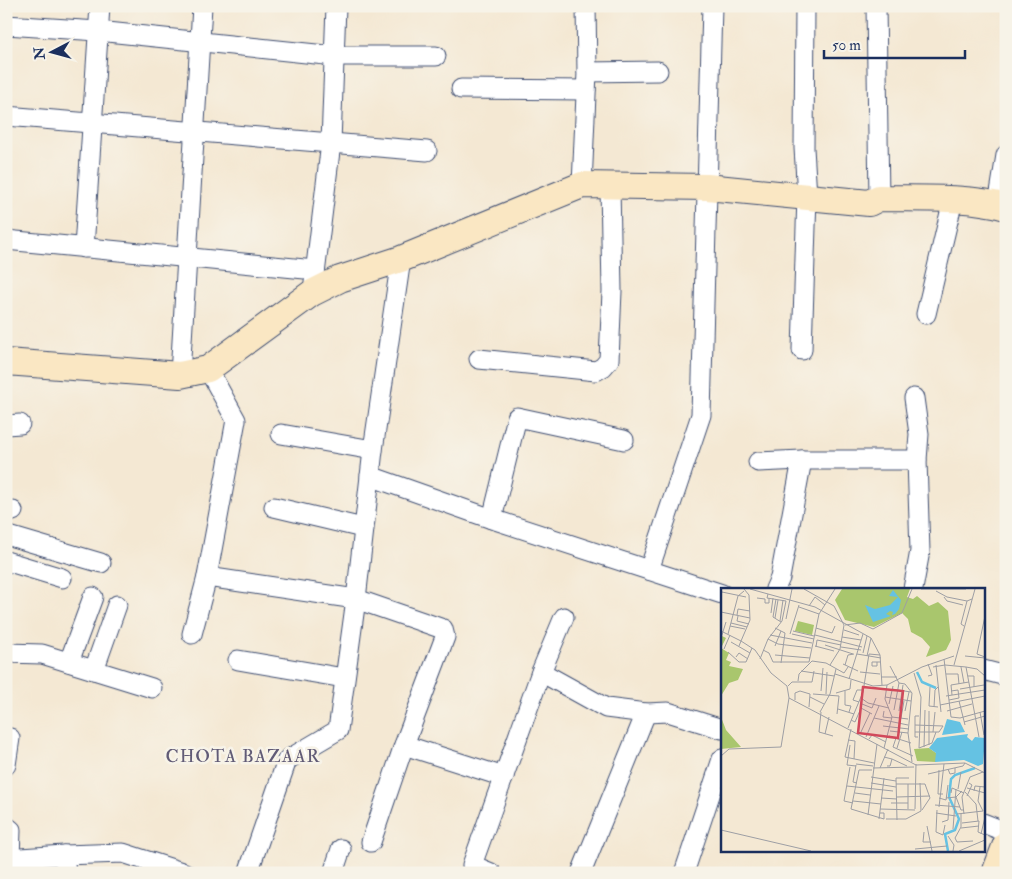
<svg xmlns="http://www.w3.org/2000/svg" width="1012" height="879" viewBox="0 0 1012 879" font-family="'IM FELL Double Pica',serif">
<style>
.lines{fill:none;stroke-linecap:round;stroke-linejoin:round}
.street-casing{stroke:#3c4b70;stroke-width:21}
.secondary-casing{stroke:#3c4b70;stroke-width:28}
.street{stroke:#fff;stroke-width:19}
.secondary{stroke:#fae7c3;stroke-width:26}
.labels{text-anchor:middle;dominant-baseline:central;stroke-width:5;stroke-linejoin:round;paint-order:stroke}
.neighbourhood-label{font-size:18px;letter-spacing:1px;fill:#615b76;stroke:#f7f3e8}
.inset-river{fill:none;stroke:#65c2e3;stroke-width:2.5}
.inset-road{fill:none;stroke:#9d9ea4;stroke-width:1}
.view{fill:#d1495b;fill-opacity:0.15;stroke:#d1495b;stroke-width:2.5}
.inset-edge{fill:none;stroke:#1b2f5e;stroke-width:2.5}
</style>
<rect width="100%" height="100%" fill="#f7f3e8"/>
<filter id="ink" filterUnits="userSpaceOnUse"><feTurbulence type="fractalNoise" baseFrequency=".02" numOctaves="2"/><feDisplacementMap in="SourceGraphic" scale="10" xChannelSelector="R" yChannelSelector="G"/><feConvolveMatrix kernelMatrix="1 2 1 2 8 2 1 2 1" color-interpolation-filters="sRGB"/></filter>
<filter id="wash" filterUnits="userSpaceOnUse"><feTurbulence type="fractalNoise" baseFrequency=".0096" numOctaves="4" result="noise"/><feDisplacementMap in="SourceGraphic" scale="20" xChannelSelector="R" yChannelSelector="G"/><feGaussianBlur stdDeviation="1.12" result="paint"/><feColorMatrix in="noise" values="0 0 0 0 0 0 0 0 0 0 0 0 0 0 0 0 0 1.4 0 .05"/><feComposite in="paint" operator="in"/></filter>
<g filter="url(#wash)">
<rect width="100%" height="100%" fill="#f4e8d3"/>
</g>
<g filter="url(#ink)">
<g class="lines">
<g class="street-casing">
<g id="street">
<path d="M876,6L879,198"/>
<path d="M6,25L98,31L335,56H436"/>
<path d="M587,72L658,71"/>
<path d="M461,89L586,90"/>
<path d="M6,116L427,151"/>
<path d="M582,185L587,72L586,6"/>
<path d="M998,205L1006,155"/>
<path d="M6,240L315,270"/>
<path d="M84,248L100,6"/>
<path d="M314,282L331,143L336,6"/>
<path d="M926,314L953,200"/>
<path d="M802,350L807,196L804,148L805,6"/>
<path d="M479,359L596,371L603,367L609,360L612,291L610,186"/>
<path d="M180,375L202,6"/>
<path d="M6,425L20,424"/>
<path d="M281,434L373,450"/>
<path d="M758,462L802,460H917"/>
<path d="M370,476L492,519L722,594"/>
<path d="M274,507L363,528"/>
<path d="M6,512L13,511"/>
<path d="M492,519L517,417L624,440"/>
<path d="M6,535L101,563"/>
<path d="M6,561L62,578"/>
<path d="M649,570L701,415L712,6"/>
<path d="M207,577L356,599L443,629L445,637L404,745L371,842"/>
<path d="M775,589L780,578L802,460"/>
<path d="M913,589L920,551L917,460L919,434L914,398"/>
<path d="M192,634L207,577L236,420L208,369"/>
<path d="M6,653L42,654L152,688"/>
<path d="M238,660L344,678"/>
<path d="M69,662L93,597"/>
<path d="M94,670L117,605"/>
<path d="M983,670L1006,676"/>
<path d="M541,672L606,708L646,713L668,712L722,729"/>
<path d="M404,745L504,777"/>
<path d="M6,765L10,738"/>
<path d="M983,823L1006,832"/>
<path d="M6,826L11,830L10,859"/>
<path d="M64,855L66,873"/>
<path d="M6,859L64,855L123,853L185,873"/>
<path d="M248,873L287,760L338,730L356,599L373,450L401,259"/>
<path d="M333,873L341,849"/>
<path d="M491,873L472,865L541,672L564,617"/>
<path d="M581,873L646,713"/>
<path d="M684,873L722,759"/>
</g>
</g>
<g class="secondary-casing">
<g id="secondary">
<path d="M6,362L180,375L208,369L312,293L340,279L401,259L582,185L707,187L869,203L879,198C916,199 970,196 1006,207"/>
<path d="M995,873L1006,844"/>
</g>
</g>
<use href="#street" class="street"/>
<use href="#secondary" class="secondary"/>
</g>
</g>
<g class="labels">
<g class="neighbourhood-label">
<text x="243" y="756">CHOTA BAZAAR</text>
</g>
</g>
<g transform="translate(721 588)">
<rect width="264" height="264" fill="#f4e8d3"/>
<path d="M121,1H189L186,9L192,11L196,8L208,18L217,14L227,23L230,52L225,62L205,69L209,59L201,50L190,44L187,31L181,25L153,39L124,32L114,12ZM77,33L93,37L91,47L74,43ZM1,48L5,50L0,60L8,65L5,72L10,74L8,78L22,81L17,92L8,95L0,108V51ZM0,129L5,142L20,159L0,161ZM208,160L215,165V174L196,173L193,161Z" fill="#a9c66d"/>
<path d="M172,2L180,12L178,21L174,26L171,27L172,24L169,23L165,26L170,28L152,34L144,17L154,21L169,17L177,9L168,8ZM226,131L239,134L244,144L221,147ZM247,146L246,149L251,153L254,149L264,150L262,176L257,178L243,172L214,174L215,165L208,160L216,150Z" fill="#65c2e3"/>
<path class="inset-river" d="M196,84L201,94L215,100M227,263L224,246L234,242L238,231L228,209L230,191L234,187L254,180"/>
<path class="inset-road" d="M23,1L28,7L29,32L20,53L34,62L50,85L66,98L68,110L195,177L244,175L264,185M29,1L94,19L150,50L159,67L161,97M83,1L113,18L123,37L119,61L109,77M200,1H245M215,3L226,9L246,13L251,11M0,6L1,4L25,9M47,6L46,10L65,13M223,9L226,13L242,17M36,10L44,11V15H48V10M55,11L52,29L60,34M88,18L94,9L104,17M78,19L98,26M0,24L29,30M50,25L52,10M16,27L17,21L29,23M17,28L16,33L28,36M264,28L256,66L264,69M54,30L57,12M65,31L71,1M59,33L62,12M10,35L26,39M124,37L139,35L152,41L181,25L191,1M9,38L24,41M243,38L240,36L246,13M54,40L60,43L54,58M95,40L111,45L114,38M123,42L138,47M0,43L20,53L18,58M60,43L64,45L60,75M72,43L93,48M7,46L17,8L23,3M69,46L78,17M71,46L93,51M49,47L91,55M94,47L141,59M121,49L140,52M0,50L5,34M47,51L57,56L90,60M10,54L29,65M104,57L132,66M94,58L113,63M95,59L96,52L120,57M120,59L140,62M3,61L9,47M42,62L48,65L52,74H88L98,26L114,1M7,64L18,74H25L31,60M142,65L146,48M136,66L160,70M54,67L89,70M146,68L150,50M244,68L264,70M15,69L18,65L27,71M39,71L47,51L61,33L65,13M223,71L230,129L239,130L264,123M156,74V78H151V74H160M122,76L137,83M124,77L127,67L133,66M215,77L220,124M233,77L254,1M169,78L178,95L184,96L191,105L187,145L191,174M212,79L224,77L245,79L256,81L264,88M240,79L243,95M245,79L258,149M80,83L113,88M139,84L159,86M193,85L200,109L198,160L211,155L215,144M114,86L152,98L166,97L201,79L233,68M225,86H237L238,96M207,88L211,87L207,76M247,88H253V99M160,89H176M128,91L142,46M77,93L78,86L91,73L105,75L123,85L127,79M67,98L71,94H91L93,83M209,99L208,118L217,119M171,101L190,104M239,101L263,97M100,103L102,80M124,103V117L130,118L128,124M115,105L129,101L130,92M92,106L118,108L116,126M105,106L106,84M231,107L230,97L248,94M225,108L264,102M89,109L103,116M164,109L190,113M140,110L147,115L168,120M74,112V105L79,103L89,106L88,119M228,112L238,110L237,102L230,103M238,113L244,137M138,114L132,112L136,102H142M141,116L151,120L155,110M168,116L172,98M219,117L264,108M213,119L214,102L217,99M117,121L133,126M173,122L178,95M163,123L162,129L171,130M178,123L182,97M184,123L188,104M226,123L251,116M99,124L109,106L115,81M100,124L98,144L112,148M259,124L263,147M171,129L187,131M153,130L187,137M180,130L183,113M130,132L134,134L140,120L151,126M243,134L264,128M194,137L222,138L218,144H194M162,138L188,141M127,140L142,104L148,66L159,67M130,141L124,169L153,175M169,143L187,145M212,144L214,124M104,146L108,129M139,146L149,125M168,148L190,155M145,149L158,118M197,149H194V128H198M175,150L172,159L192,168M148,151L151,147L165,154M127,152L134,153L133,171M129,157L126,177L135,178M208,157V123M203,159L204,122M163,160L171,129L164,111L166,97M176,160L181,144M0,168L8,161L60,159L68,110M163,169L171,171L169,178H166M171,171L186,178M135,176L152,178M135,177L132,194L136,195M129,179L123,213L132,215M152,180L193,179M159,180L167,161M227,181L229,186L234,185V180M151,182H138L130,221L163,231V225H159M218,182L217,206H222M207,186L242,178L244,175M150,189L175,193M150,195L175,199M175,196H204L209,210L201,222M187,196V221M126,198L172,203M246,200L264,205M237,201L240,184M253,203L254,198L264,199M244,204L255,216L257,233M134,205L149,207M230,205L231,200L243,205M246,208L251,197L248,195M176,209L209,208M235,209L240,222H243M160,210L176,211M218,210L225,212L227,197M225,210L235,209L241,203M132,213L160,216M170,215H187M214,217L239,219M218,219L223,176M159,221L194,222M194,221L195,176M216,222L215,244L222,247L224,237M215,225L235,228M236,226L262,223L257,213L259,199M240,226V239L234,250L236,254L252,253M243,226L241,209L249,189L262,184M147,227L156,156M158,231L163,190M165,231H185L200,223L199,195M176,232L175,190H188M221,234L227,232L228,214M241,235L258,233L257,244L264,247M206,238L211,263M240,240L258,238M232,241L235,201M0,242L90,263M203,244L202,254H210M260,246L264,229M227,248L233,257L232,263M194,261L226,258M238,263L264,252"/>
<path class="view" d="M142,99L182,103L177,150L137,145Z"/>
<rect width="264" height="264" class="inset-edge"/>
</g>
<rect width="1012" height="879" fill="none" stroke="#f7f3e8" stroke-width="25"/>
<g transform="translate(52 52) rotate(264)" stroke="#f7f3e8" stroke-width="4" paint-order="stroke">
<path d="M0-4L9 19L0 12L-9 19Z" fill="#1b2f5e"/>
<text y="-8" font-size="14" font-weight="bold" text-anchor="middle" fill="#1b2f5e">N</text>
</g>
<path d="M824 50v8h141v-8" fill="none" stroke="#1b2f5e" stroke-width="2.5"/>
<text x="832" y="50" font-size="15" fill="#1b2f5e" stroke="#f7f3e8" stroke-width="4" paint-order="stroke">50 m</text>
</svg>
